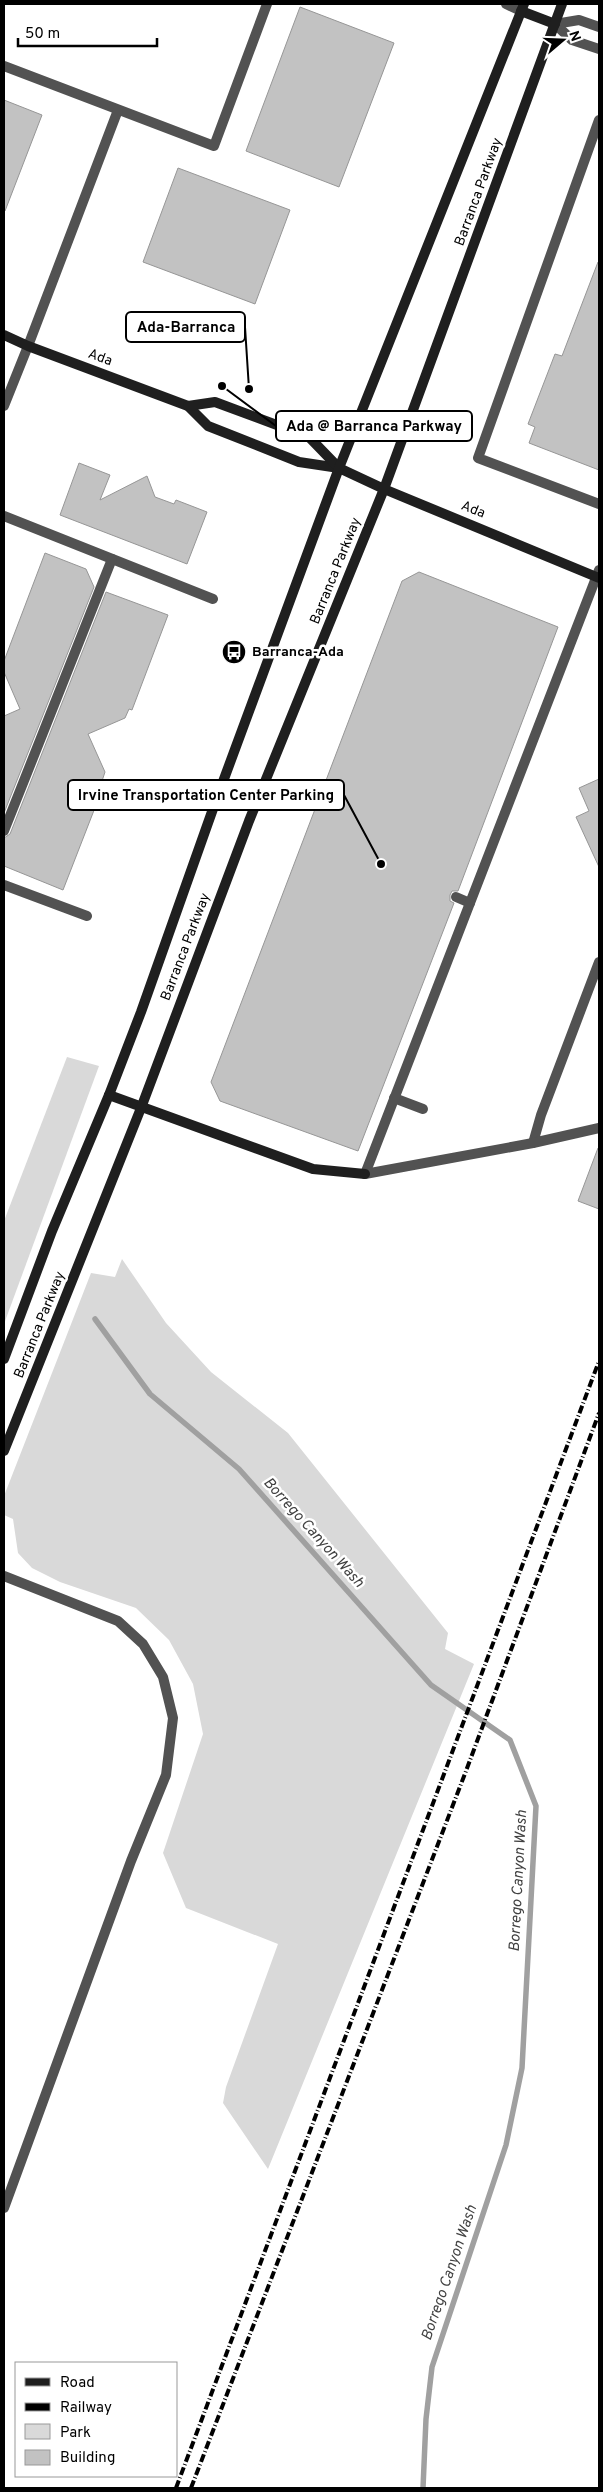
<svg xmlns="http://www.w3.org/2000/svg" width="603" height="2492" viewBox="0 0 603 2492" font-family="Overpass,sans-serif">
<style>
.green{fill:#d9d9d9}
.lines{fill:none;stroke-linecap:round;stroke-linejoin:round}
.stream{stroke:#a0a0a0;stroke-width:5.5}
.building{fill:#c2c2c2;stroke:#969696}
.lane{stroke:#525252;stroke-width:10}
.street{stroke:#525252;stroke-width:10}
.secondary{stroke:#1f1f1f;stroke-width:10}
.rail{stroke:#000;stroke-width:4;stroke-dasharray:8 2.5 1 2.5;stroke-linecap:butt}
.labels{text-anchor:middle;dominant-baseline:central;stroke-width:5;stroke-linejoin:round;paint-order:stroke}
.street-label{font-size:14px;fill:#000;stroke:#fff}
.poi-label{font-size:14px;font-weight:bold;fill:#000;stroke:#fff;text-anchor:start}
.water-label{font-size:15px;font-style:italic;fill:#414141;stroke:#fff}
.leader{fill:none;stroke:#000;stroke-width:2}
.callout-dot{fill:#000;stroke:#fff;stroke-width:2}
.callout{fill:#fff;stroke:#000;stroke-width:2}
.callout-label{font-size:15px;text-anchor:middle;font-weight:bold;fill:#000}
</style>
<rect width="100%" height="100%" fill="#fff"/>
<g class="green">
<path d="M67,1057L99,1066L4,1324V1221Z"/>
<path d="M122,1259L166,1323L211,1372L288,1433L448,1633L445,1649L474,1664L268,2169L223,2103L226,2087L278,1944L186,1908L163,1853L203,1734L193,1684L169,1640L136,1608L60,1582L32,1568L18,1553L13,1519L4,1515V1496L91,1273L115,1277Z"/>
</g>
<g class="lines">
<path class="stream" d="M95,1319L150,1394L239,1469L431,1685L510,1740L536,1806L522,2068L506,2145L432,2367L426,2419L423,2488"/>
</g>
<g class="building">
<path d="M300,7L394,43L339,187L246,151Z"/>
<path d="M4,100L42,115L5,211H4Z"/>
<path d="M178,168L290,210L255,304L143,262Z"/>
<path d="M598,262H599V470L529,443L535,427L528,424L555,354L562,356Z"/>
<path d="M79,463L110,475L100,500L147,476L155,497L174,504L176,500L207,512L187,564L60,515Z"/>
<path d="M45,553L86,569L94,587L4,813V716L20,709L4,672V661Z"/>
<path d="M419,572L558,627L458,891H452L450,895V901L454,903L358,1151L220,1101L211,1082L402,581Z"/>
<path d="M106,592L168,615L132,710L129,709L125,718L88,734L105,772L102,781L105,782L63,890L4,866V838L10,834Z"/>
<path d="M599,779V867L576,817L589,811L579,788Z"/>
<path d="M598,1148H599V1209L578,1201Z"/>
</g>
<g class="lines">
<g class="lane">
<path d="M506,4L521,11"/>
<path d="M555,24L572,40L599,49"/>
<path d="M555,24L579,20L599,27"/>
<path d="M4,66L214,146L267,4"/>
<path d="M599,120L478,458L599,504"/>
<path d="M28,346L118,110"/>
<path d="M4,516L213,599"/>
<path d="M4,831L112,559"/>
<path d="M4,885L87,916"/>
<path d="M456,897L470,903"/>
<path d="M394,1098L423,1109"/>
<path d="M533,1143L541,1115L599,962"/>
<path d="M365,1174L599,570"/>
<path d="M365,1174L533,1143L599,1128"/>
<path d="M4,1576L118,1621L143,1644L163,1677L173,1718L166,1775L131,1861L4,2208"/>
</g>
<path class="street" d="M4,406L28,346"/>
<g class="secondary">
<path d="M521,11L555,24"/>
<path d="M4,335L28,346L188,406L208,426L299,462L339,468L384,489L599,578"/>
<path d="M188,406L215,402L309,437L339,468"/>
<path d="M109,1095L313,1169L365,1174"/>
<path d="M4,1359L52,1231L109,1095L141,1012L214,806L339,468L524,4"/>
<path d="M4,1451L141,1108L249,821L384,489L562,4"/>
</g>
<g class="rail">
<path d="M176,2488L599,1361"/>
<path d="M191,2488L466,1771L599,1413"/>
</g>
</g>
<defs>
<g id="bus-disc" transform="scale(1.25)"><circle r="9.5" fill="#000" stroke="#fff"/><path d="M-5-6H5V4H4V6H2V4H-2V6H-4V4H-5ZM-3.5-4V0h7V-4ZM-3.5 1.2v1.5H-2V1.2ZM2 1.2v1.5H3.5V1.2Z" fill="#fff"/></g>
</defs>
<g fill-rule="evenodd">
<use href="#bus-disc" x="234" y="652"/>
</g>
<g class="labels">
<g class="street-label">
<text transform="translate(479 192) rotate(-70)">Barranca Parkway</text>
<text transform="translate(100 358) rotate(20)">Ada</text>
<text transform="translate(473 510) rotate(22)">Ada</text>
<text transform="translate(336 571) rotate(-68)">Barranca Parkway</text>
<text transform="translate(186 947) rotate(-69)">Barranca Parkway</text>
<text transform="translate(40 1325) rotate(-68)">Barranca Parkway</text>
</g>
<g class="poi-label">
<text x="252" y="652">Barranca-Ada</text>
</g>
<g class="water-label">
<text transform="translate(313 1533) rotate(48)">Borrego Canyon Wash</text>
<text transform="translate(519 1881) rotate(-87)">Borrego Canyon Wash</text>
<text transform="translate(450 2273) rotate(-71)">Borrego Canyon Wash</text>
</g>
</g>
<path class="leader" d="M249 389L245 327M222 386L276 426M381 864L344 795"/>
<g class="callout-dot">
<circle cx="249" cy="389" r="5"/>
<circle cx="222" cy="386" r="5"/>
<circle cx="381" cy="864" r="5"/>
</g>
<g class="callout">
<rect x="126" y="312" width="119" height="30" rx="5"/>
<rect x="276" y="411" width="196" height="30" rx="5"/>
<rect x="68" y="780" width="276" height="30" rx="5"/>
</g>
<g class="callout-label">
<text x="186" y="332">Ada-Barranca</text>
<text x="374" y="431">Ada @ Barranca Parkway</text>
<text x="206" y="800">Irvine Transportation Center Parking</text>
</g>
<rect width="603" height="2492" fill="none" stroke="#000000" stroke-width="10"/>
<rect x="15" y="2362" width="162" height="115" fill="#ffffff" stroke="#999999"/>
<rect x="25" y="2378" width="25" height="8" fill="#1f1f1f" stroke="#999999"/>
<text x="60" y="2387" font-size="15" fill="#000000">Road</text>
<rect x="25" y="2403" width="25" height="8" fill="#000000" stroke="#999999"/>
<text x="60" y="2412" font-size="15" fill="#000000">Railway</text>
<rect x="25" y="2424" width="25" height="15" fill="#d9d9d9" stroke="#999999"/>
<text x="60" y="2437" font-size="15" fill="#000000">Park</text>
<rect x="25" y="2450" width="25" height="15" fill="#c2c2c2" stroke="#999999"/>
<text x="60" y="2462" font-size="15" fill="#000000">Building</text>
<g transform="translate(563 40) rotate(71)" stroke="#ffffff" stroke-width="4" paint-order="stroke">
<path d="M0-4L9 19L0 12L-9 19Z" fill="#000000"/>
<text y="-8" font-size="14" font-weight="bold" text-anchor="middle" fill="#000000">N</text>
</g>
<path d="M18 38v8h139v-8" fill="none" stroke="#000000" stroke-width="2.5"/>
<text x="25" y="38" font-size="15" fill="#000000" stroke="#ffffff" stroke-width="4" paint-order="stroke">50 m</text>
</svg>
